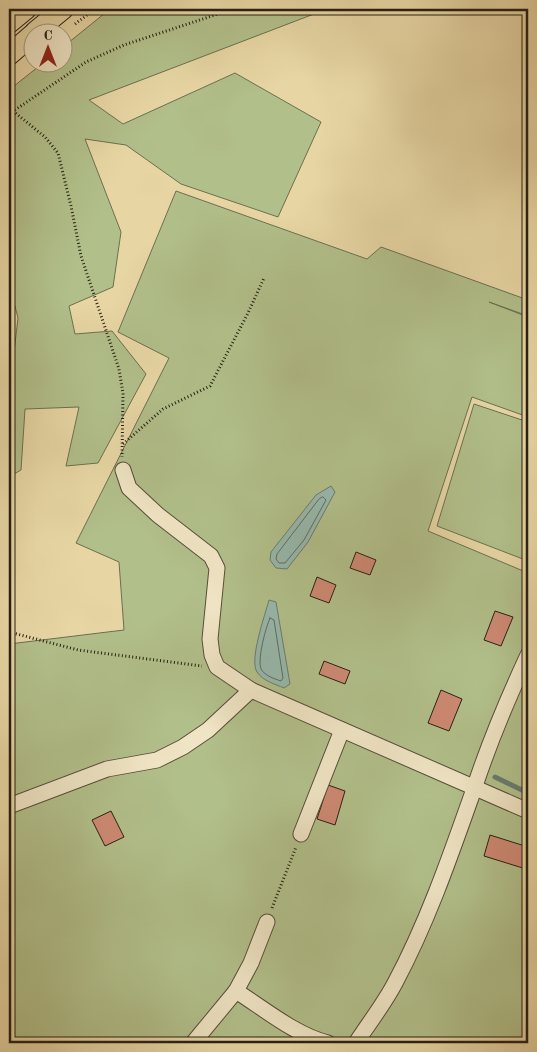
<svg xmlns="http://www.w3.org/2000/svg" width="537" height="1052" viewBox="0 0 537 1052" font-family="'Old Standard TT',serif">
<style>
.green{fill:#b1bf8a;stroke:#6c6f50}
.water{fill:#97b8ac;stroke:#6a7b70}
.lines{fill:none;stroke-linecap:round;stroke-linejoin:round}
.shore{stroke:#5f6c60;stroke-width:1}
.stream{stroke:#6a7b70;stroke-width:5}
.building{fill:#cd8973;stroke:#271f15}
.minor-casing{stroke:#574d39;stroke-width:17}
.major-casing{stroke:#271f15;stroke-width:22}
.path{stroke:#271f15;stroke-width:3;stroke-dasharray:1 2.5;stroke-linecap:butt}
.minor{stroke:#efe4c4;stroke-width:15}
.major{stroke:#e7d6a4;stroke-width:20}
</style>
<rect width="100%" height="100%" fill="#e7d6a4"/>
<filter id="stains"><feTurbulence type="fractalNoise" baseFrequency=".004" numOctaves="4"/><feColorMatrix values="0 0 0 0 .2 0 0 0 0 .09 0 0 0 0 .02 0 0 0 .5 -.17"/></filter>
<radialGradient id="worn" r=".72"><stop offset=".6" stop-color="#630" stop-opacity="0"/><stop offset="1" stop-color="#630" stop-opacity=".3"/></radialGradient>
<g class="green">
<path d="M110,9H327L89,100L123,124L235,73L321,122L278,217L181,184L126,145L85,139L121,232L113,287L69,306L75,334L112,331L146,374L98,463L66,466L79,407L25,409L21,470L9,477V356L14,352L18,318L9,283V90L43,63L62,62L63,47Z"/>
<path d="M176,191L367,259L381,247L528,300V316L489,302L528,317V417L472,397L428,531L528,573V1043H9V644L124,630L119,562L76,543L169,358L118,332Z"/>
<path d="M474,404L528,422V561L437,526Z"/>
</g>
<g class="water">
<path d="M331,486L335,492L308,542L287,569L276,568L270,560L271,552L316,495Z"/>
<path d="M269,600L276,602L290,684L284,688C275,684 263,681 257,672C249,660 265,615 269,600Z"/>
</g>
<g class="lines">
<g class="shore">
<path d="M323,497L326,500L304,540L285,563H279L276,559L277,554L319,499Z"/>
<path d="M270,618L274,620L283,678L281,681C275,679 265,676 261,669C257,659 266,627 270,618Z"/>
</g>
<path class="stream" d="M495,777L528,793"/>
</g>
<g class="building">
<path d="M356,552L376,560L370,575L350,568Z"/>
<path d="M317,577L336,585L329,603L310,596Z"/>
<path d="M495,611L513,617L501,646L484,640Z"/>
<path d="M324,661L350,671L345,684L319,674Z"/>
<path d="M441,690L462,699L449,731L428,723Z"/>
<path d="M328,785L345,791L335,825L317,819Z"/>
<path d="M111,811L124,837L105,846L92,820Z"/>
<path d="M490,835L528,847V862L526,869L484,856Z"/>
</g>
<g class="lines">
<g class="minor-casing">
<g id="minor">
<path d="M123,470L129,488L158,515L211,556L217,568L210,639L212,655L217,667L251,690L528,811"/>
<path d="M9,806L107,769L157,760L183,747L208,730L251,690"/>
<path d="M301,834L342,730"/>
<path d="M236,991L251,963L267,922"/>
<path d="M193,1043L236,991C263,1008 297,1036 328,1043"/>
<path d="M356,1043C369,1023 384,1004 395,983C428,921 451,854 474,789C489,743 508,698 528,655"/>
</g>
</g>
<g class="major-casing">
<g id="major">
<path d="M9,23L26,9"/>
<path d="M35,32L63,9"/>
<path d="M9,55L32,35"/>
</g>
</g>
<g class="path">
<path d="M75,24L95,9"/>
<path d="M13,111L45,137L58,153L71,206L81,256L119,369L123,394L122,457"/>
<path d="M9,114L86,62L124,45L233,9"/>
<path d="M123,444L163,409L210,386L248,313L264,278"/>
<path d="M9,632L78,650L202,666"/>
<path d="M272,908L296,847"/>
</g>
<use href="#minor" class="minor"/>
<use href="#major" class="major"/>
</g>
<rect width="537" height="1052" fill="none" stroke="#e7d6a4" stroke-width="30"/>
<rect x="10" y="10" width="517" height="1032" fill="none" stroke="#271f15" stroke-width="2.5"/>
<rect x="15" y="15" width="507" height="1022" fill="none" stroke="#271f15"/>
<g transform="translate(48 48)"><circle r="24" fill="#efe4c4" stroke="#9f957e"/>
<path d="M0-4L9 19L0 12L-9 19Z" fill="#8f2418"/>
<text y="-8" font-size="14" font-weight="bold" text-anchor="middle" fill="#271f15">С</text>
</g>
<rect width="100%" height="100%" filter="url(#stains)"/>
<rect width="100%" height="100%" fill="url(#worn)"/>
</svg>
